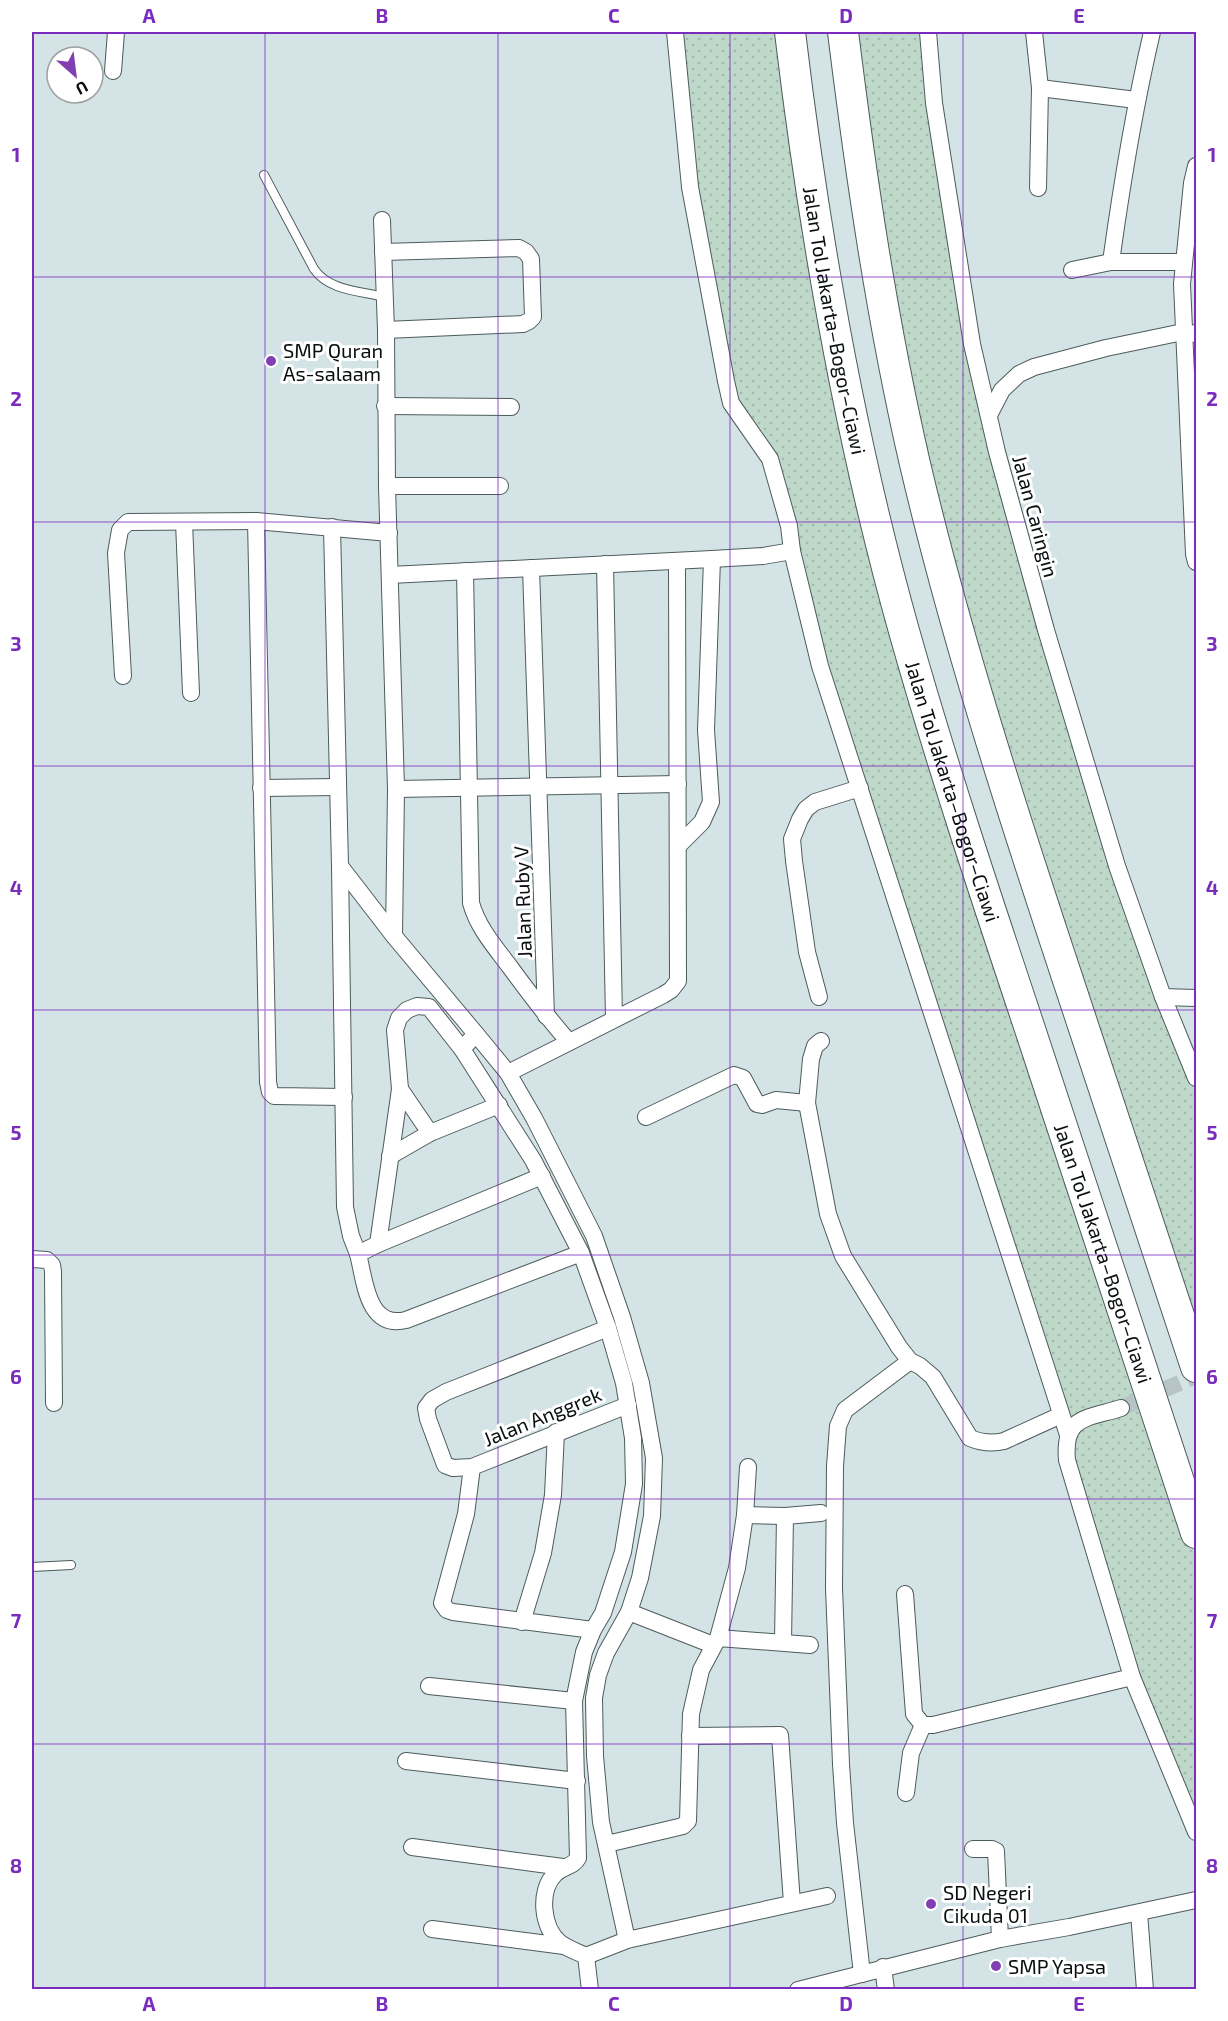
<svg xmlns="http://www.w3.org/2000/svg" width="1228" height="2021" viewBox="0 0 1228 2021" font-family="'Exo 2',sans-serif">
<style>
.grass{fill:url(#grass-dots)}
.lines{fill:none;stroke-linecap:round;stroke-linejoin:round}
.minor-tunnel{stroke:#b6c4c6;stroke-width:16;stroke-dasharray:16 8;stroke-linecap:butt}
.service-casing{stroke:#4d5b5c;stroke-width:10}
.minor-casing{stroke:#4d5b5c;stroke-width:18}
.motorway-casing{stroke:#4d5b5c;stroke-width:32}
.service{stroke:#fff;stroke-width:8}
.minor{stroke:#fff;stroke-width:16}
.motorway{stroke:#fff;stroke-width:30}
.grid{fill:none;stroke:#7b2cbf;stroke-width:1.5;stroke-opacity:0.55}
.poi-dot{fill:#823fb2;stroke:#fff;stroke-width:2}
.labels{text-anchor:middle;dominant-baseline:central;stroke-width:6;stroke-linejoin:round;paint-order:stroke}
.street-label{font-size:20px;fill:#090e0f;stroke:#fff}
.poi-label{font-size:20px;fill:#090e0f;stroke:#fff;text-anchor:start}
.neatline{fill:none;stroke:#7b2cbf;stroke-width:2}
.grid-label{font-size:20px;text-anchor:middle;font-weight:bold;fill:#7b2cbf}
</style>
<defs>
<pattern id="grass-dots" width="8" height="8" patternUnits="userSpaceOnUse" patternTransform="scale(1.5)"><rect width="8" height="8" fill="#bed9c9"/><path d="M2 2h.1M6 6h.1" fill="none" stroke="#a2b9ab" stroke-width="1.8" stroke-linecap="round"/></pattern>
</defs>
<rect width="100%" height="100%" fill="#d4e4e6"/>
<g class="grass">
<path d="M676,32H790L865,474L1196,1533V1833L1150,1722L1067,1460L860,788L770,459L726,381Z"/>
<path d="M844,32H928L972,344L1072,715L1196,1082V1367L955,622Z"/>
</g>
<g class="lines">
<path class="minor-tunnel" d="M1121,1408L1196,1376"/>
<g class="service-casing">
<g id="service">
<path d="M264,175L314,269C329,291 361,291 384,297"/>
<path d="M32,1567L71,1565"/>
</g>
</g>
<g class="minor-casing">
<g id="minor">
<path d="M928,32L934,103L972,344L997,452L1046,630L1117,866L1163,997L1196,1078"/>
<path d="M1034,32L1040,88L1038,188"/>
<path d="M113,71L116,32"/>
<path d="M1040,88L1136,100"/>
<path d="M1196,166L1192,183L1182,284L1194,554L1196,562"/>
<path d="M382,220L386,330L387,486L396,789L394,936"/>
<path d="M383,252L519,248L526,252L531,259L533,317L529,321L523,324L386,330"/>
<path d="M1111,262C1122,182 1134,109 1152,32"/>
<path d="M1072,270L1111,262H1182"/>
<path d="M385,406L511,407"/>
<path d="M989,415L1002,390L1019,374L1034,367L1106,348L1183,332L1196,334"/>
<path d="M387,486H500"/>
<path d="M256,521L268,1082L270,1092L274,1096L344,1097"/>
<path d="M184,522L191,693"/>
<path d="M332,527L340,866L345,1207L351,1236L358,1254"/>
<path d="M792,551L820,666L1068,1435"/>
<path d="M605,564L614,1019"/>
<path d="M531,568L546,1016"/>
<path d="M465,571L471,903C478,928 495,947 510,967C529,993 548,1018 569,1042"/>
<path d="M390,575L712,559L763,556L792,551L789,526L770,459L731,403L726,381L690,187L675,32"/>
<path d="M123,676L116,553L120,530L128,522L256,521L389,533"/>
<path d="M261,788L337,787"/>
<path d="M396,789L678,784"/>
<path d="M679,845L702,822L711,802L706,730L712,559"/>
<path d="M340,866L394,936L476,1034L508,1073L534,1118L594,1236L622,1317L641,1383L654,1458L652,1516L640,1578L629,1612L606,1653L598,1675L594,1698L595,1756L601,1822L627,1940"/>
<path d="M819,997L807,952L794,861L792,839L800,819L806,809L815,802L860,788"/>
<path d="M1163,997L1196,998"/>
<path d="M476,1034L462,1049L533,1160L581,1253L608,1328L624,1383L633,1438L634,1484L623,1552L603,1613L593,1630L584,1652L574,1701L578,1858C573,1867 563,1866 555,1874C538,1891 542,1928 560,1943C568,1949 578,1952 586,1956"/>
<path d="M821,1041L815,1046L811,1059L807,1103L828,1214L843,1256L899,1347L910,1361L920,1366L933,1377L970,1438C982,1443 992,1444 1004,1441L1061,1415"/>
<path d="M462,1049L429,1007L417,1006L407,1010L399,1018L395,1030L400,1089L378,1244L358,1254C365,1281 367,1329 406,1320L581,1253"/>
<path d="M508,1073L663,995L671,990L678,981L677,561"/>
<path d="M400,1089L430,1133"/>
<path d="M646,1117L734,1075L743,1078L757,1104L762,1105L776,1100L807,1103"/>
<path d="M390,1156L430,1133L499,1105"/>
<path d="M378,1244L542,1176"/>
<path d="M32,1259L47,1260L52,1265L53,1271L54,1403"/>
<path d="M608,1328L446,1392L432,1400L426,1408L428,1419L445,1465L453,1468L472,1467L628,1405"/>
<path d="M1121,1408C1086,1419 1063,1416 1067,1460L1132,1677L1196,1832"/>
<path d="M472,1467L466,1514L442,1603L447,1610L453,1612L593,1630"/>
<path d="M745,1515L785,1516L821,1513"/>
<path d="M905,1594L914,1714L923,1725H933L1132,1677"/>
<path d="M629,1612L713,1645"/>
<path d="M522,1622L543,1553L553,1495L556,1432"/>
<path d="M718,1638L810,1645"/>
<path d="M783,1642L785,1516"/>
<path d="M429,1686L574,1701"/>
<path d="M690,1736L780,1735L792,1903"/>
<path d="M406,1761L577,1781"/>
<path d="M906,1793L911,1753L923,1725"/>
<path d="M607,1844L683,1826L688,1821L691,1714L701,1670L718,1638L737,1568L745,1515L748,1467"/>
<path d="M412,1847L563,1867"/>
<path d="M973,1849H992L996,1851L1000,1939"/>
<path d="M1139,1913L1145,1990"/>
<path d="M432,1929L564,1946"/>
<path d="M883,1967L886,1990"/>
<path d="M862,1974L845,1823L841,1764L834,1588L835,1466L838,1426L845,1410L910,1361"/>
<path d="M590,1990L586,1956L627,1940L827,1896"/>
<path d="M798,1990L1000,1939L1069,1927L1196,1900"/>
</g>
</g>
<g class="motorway-casing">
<g id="motorway">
<path id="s1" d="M790,32C814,233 849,435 904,631C941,762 984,891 1027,1020C1083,1191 1140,1362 1196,1533"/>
<path d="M843,32C861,177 882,321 915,464C956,638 1011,808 1067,977C1110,1107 1153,1237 1196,1367"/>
</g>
</g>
<use href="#service" class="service"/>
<use href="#minor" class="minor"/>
<use href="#motorway" class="motorway"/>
</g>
<path class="grid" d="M265,32V1990M498,32V1990M730,32V1990M963,32V1990M32,277H1196M32,522H1196M32,766H1196M32,1010H1196M32,1255H1196M32,1499H1196M32,1744H1196"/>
<g class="poi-dot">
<circle cx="271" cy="361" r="6"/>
<circle cx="931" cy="1904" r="6"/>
<circle cx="996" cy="1966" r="6"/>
</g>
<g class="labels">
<g class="street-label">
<text stroke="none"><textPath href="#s1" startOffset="292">Jalan Tol Jakarta–Bogor–Ciawi</textPath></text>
<text transform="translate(1036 516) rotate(75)">Jalan Caringin</text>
<text stroke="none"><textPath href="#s1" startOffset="778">Jalan Tol Jakarta–Bogor–Ciawi</textPath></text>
<text transform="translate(522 902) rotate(-92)">Jalan Ruby V</text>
<text stroke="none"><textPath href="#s1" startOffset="1264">Jalan Tol Jakarta–Bogor–Ciawi</textPath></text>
<text transform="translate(542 1416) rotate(-22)">Jalan Anggrek</text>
</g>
<g class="poi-label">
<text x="283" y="350">SMP Quran<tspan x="283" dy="23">As-salaam</tspan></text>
<text x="943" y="1892">SD Negeri<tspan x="943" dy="23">Cikuda 01</tspan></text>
<text x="1008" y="1966">SMP Yapsa</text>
</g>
</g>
<rect width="1228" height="2021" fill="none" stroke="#ffffff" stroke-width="66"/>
<g transform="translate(75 75) rotate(152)"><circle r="28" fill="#ffffff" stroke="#9d9f9f" stroke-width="1.5"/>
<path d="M0-4.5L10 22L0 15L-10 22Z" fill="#823fb2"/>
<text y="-9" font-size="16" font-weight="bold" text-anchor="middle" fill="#090e0f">U</text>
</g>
<rect x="33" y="33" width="1162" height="1955" class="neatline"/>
<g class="grid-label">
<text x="149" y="23">A</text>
<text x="382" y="23">B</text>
<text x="614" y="23">C</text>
<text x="846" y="23">D</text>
<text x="1079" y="23">E</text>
<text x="16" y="162">1</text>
<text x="1212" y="162">1</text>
<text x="16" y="406">2</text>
<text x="1212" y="406">2</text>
<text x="16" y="651">3</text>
<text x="1212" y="651">3</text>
<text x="16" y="895">4</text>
<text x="1212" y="895">4</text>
<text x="16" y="1140">5</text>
<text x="1212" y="1140">5</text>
<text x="16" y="1384">6</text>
<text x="1212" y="1384">6</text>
<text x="16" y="1628">7</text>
<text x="1212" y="1628">7</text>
<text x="16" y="1873">8</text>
<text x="1212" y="1873">8</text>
<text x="149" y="2011">A</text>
<text x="382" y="2011">B</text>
<text x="614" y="2011">C</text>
<text x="846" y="2011">D</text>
<text x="1079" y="2011">E</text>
</g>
</svg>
